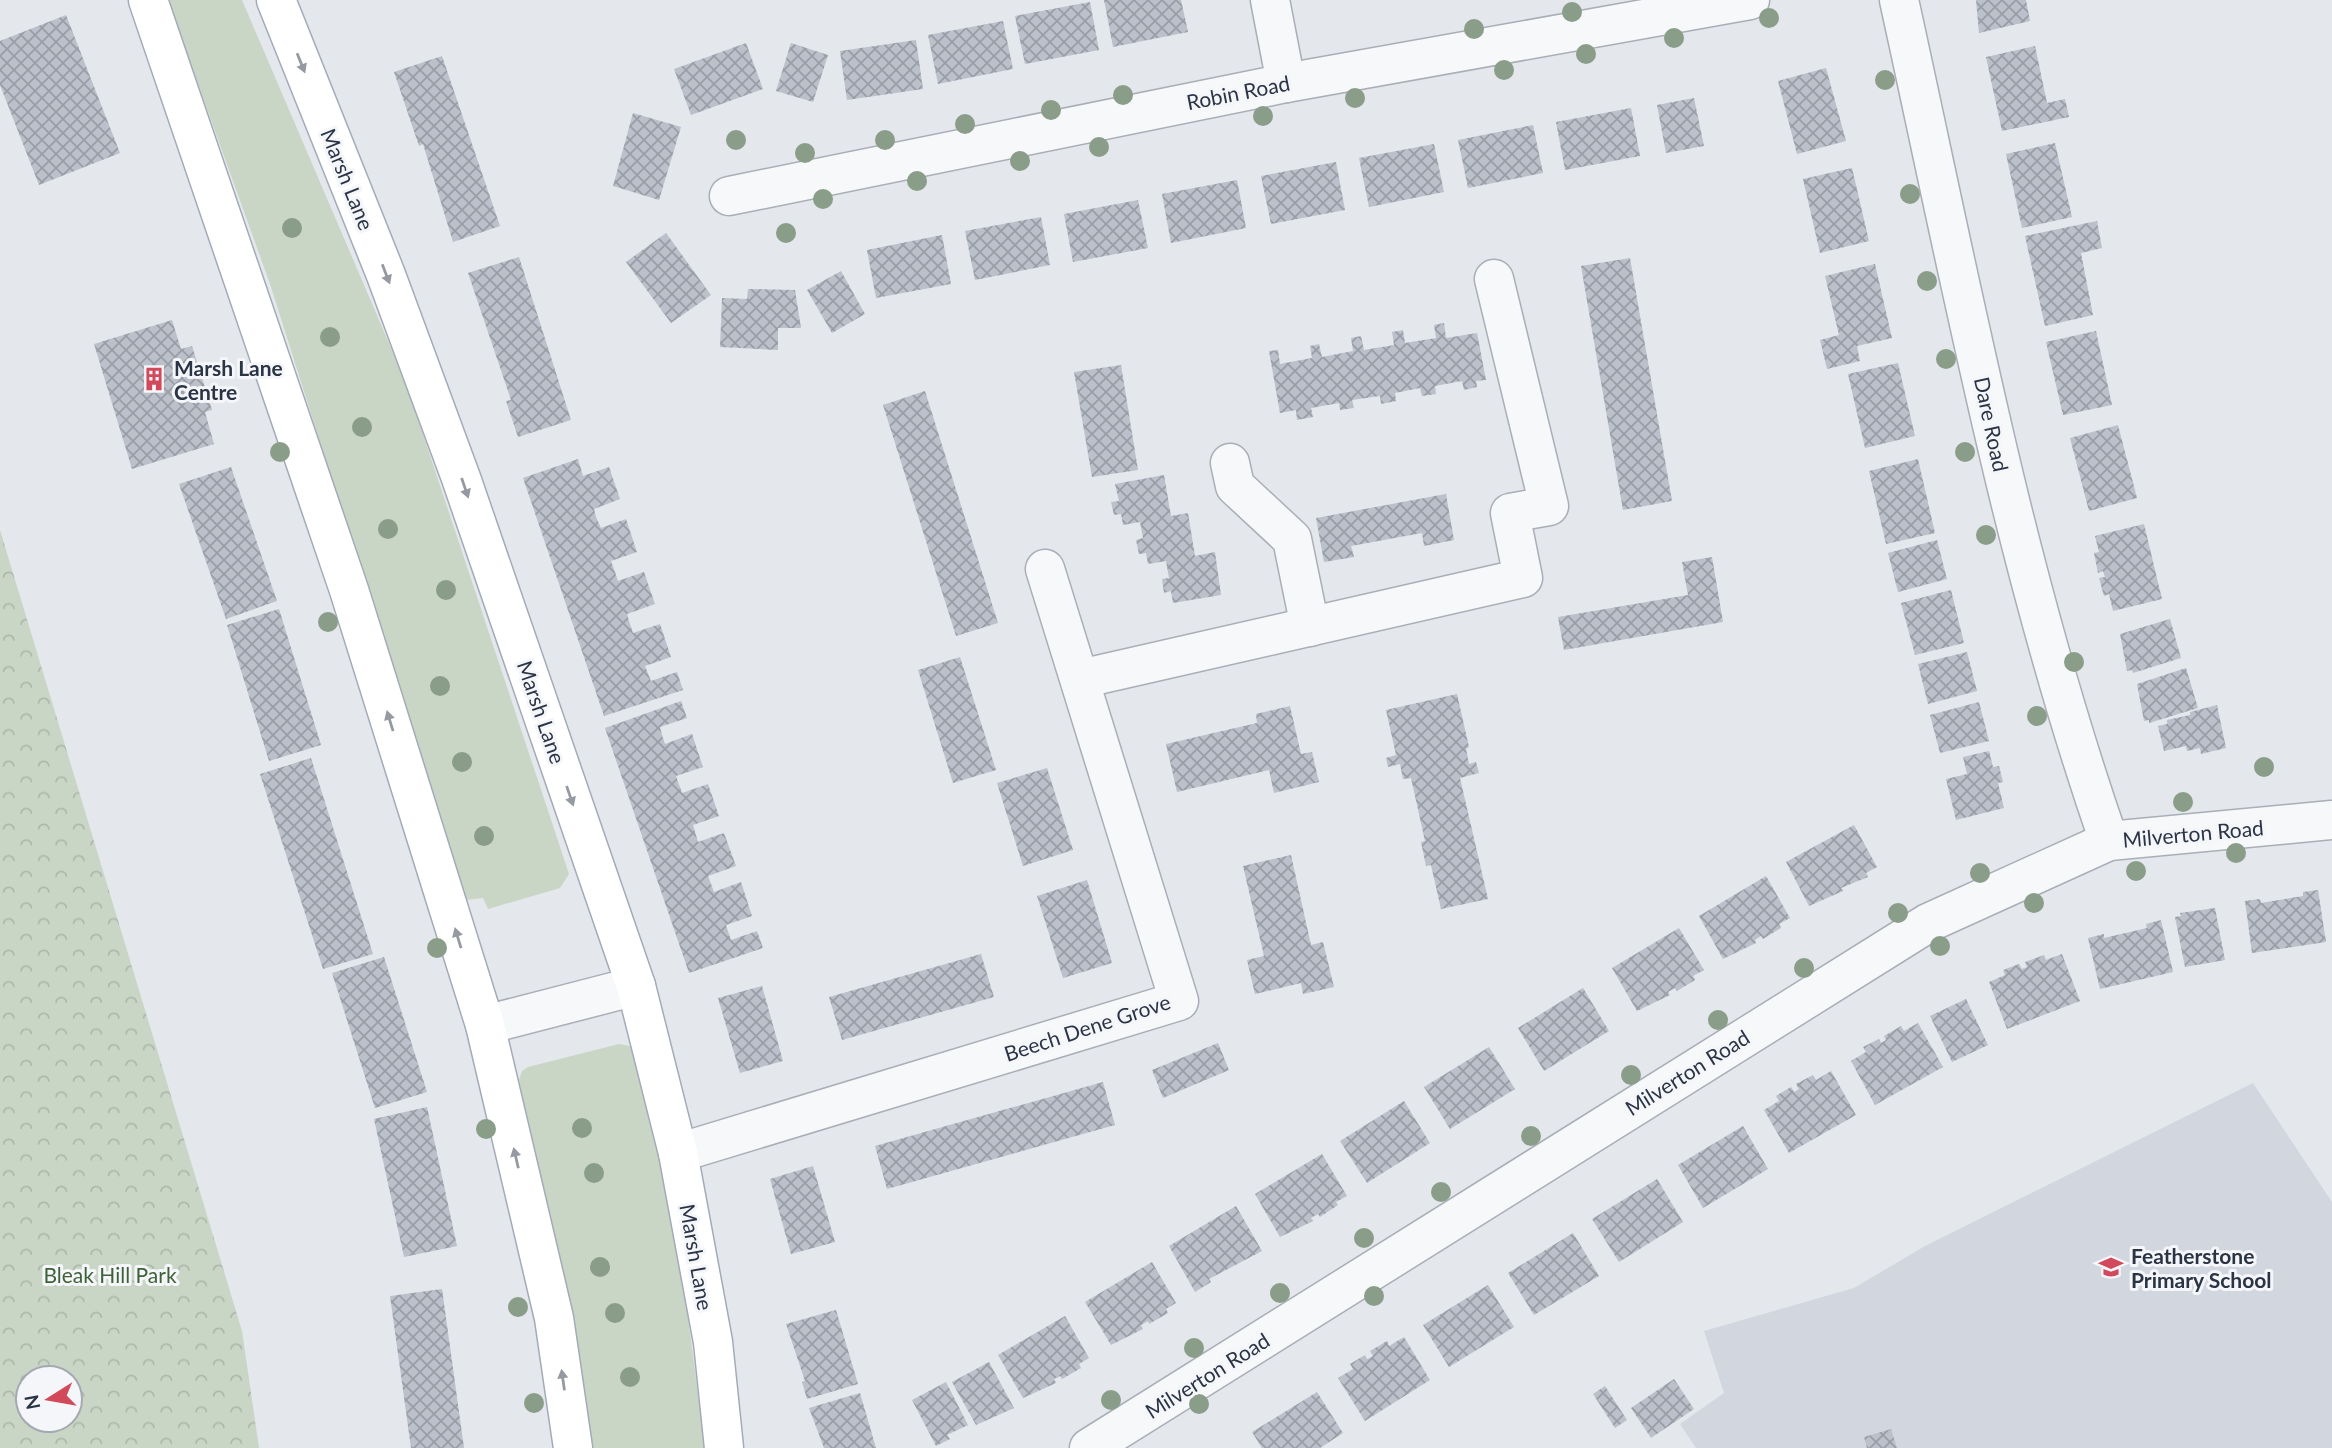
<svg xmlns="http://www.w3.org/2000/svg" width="2332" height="1448" viewBox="0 0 2332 1448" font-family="Lato,sans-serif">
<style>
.built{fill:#d2d6de}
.grass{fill:#c9d6c5}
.park{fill:url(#park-crowns);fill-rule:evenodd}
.building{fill:url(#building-cross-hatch)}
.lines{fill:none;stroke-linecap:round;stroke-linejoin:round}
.minor-casing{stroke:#a9aeb7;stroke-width:41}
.major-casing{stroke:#a3abb8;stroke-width:41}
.minor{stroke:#f7f8fa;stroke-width:38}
.major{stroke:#fff;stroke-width:38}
.tree{fill:#899d89}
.oneway{fill:#959aa2}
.labels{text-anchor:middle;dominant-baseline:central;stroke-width:6;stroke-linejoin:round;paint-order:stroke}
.street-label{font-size:21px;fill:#2b3445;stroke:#f4f6f9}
.poi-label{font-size:21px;font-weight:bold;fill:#2b3445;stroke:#f4f6f9;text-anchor:start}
.park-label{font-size:21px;fill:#3f6138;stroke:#f4f6f9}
</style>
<defs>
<pattern id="park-crowns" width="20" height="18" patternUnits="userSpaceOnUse" patternTransform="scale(1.75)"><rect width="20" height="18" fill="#c9d6c5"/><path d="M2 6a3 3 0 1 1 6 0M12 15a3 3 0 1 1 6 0" fill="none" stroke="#adb8ab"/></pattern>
<pattern id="building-cross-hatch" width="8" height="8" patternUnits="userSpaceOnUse" patternTransform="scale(1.75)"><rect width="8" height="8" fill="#bbc0ca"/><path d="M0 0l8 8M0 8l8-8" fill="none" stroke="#989da6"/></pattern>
</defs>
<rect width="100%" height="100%" fill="#e4e7ec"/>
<path class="built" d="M2253,1083L2332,1202V1448H1696L1680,1424L1724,1393L1704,1331L1854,1288L1925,1246Z"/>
<g class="grass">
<path d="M163,0H242L406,383L569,874L560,888L488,909L483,898L465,900L270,284L197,81Z"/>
<path d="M619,1044L630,1046L639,1064L679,1248L705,1448H587L519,1080L522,1071L528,1067Z"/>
</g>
<path class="park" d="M0,530L242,1331L259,1448H0ZM28,1378H70V1420H28Z"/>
<g class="building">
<path d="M1104,0H1181L1188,32L1113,47Z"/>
<path d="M1976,0H2026L2030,21L1979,33Z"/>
<path d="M1090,2L1099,50L1025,64L1015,16Z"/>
<path d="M66,15L120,153L39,185L0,85V41Z"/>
<path d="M1003,21L1013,69L938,84L928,35Z"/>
<path d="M916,40L923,89L847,100L840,51Z"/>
<path d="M746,43L763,89L691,115L674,69Z"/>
<path d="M791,43L828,55L813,102L776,91Z"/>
<path d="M2035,46L2047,103L2065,99L2069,117L2002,131L1986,57Z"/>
<path d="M442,56L500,226L453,242L423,144L419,146L394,72Z"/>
<path d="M1826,68L1846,141L1797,154L1778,81Z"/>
<path d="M1694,98L1704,146L1666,153L1657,105Z"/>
<path d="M1631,108L1640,156L1565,170L1556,122Z"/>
<path d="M633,113L681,127L659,200L613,186Z"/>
<path d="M1533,125L1543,173L1468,188L1458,140Z"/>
<path d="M2055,143L2072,217L2022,228L2006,154Z"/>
<path d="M1434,144L1444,192L1369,207L1359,158Z"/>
<path d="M1336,162L1345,210L1271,224L1261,176Z"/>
<path d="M1852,168L1869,241L1820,253L1803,179Z"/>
<path d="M1237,180L1246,228L1171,243L1162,194Z"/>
<path d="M1138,200L1148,248L1073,262L1064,214Z"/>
<path d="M1041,217L1050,265L975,280L965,231Z"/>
<path d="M2097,221L2102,248L2081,253L2093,315L2045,326L2025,236Z"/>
<path d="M666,233L711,295L671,323L626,262Z"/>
<path d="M942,235L951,284L876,298L867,250Z"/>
<path d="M519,257L571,420L518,437L506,401L511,400L468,273Z"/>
<path d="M1630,258L1672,501L1623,510L1581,266Z"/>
<path d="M1875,264L1892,338L1857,346L1860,361L1827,369L1820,340L1839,335L1825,276Z"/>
<path d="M841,271L865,314L832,333L807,290Z"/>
<path d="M748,289L795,290L801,328H778V350L720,347L722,298L747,299Z"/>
<path d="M172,320L181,349L192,346L212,410L205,412L214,444L132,469L94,344Z"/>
<path d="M1444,323L1446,338L1477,333L1486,380L1476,381L1477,387L1464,390L1462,381L1435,386L1436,394L1422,396L1420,388L1395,393L1396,401L1381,404L1380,396L1352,400L1354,408L1340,410L1339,403L1311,408L1313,417L1297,420L1296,410L1280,413L1269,351L1278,350L1280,364L1312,358L1310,346L1319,344L1322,357L1353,351L1351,338L1361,336L1364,350L1394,345L1392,332L1403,330L1405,343L1436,338L1434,325Z"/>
<path d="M2096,331L2112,405L2063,415L2046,342Z"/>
<path d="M1898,363L1915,436L1865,448L1848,374Z"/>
<path d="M1121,365L1138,470L1092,477L1074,372Z"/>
<path d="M925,391L998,623L956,636L883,405Z"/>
<path d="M2118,425L2137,498L2089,511L2070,438Z"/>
<path d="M578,459L583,476L609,467L620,499L594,509L596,517L601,528L626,519L637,552L611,561L615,572L618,581L644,572L655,604L627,614L630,624L633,633L660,624L671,657L645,666L651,681L677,672L683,690L604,716L523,478Z"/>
<path d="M1918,459L1935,533L1886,544L1869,471Z"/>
<path d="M231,467L277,601L226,619L179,484Z"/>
<path d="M1164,475L1171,516L1188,513L1195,556L1215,552L1221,595L1173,603L1171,591L1164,593L1162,579L1169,578L1166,561L1148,564L1146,553L1139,554L1136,540L1143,538L1140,522L1123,525L1121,514L1114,515L1111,502L1119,501L1115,484Z"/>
<path d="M1446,494L1454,540L1424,546L1422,533L1351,546L1354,557L1324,562L1316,518Z"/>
<path d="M2144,524L2162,599L2113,611L2109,594L2104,596L2099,578L2105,577L2103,571L2098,573L2094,553L2099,552L2095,536Z"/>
<path d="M1937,540L1947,579L1898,592L1888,553Z"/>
<path d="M1712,557L1723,622L1564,650L1558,617L1688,595L1682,562Z"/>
<path d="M1951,590L1964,643L1915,655L1901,603Z"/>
<path d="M279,609L321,745L269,761L227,625Z"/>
<path d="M2170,619L2181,658L2133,673L2132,670L2127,671L2120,634Z"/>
<path d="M1967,652L1977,691L1928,704L1918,664Z"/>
<path d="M960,657L996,770L953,783L918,670Z"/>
<path d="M2186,668L2198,708L2149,723V720L2144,721L2137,684Z"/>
<path d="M1457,694L1469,747L1466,749L1469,764L1476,762L1479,773L1460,778L1488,899L1441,909L1431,865L1426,866L1421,842L1425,841L1411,778L1403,779L1400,764L1388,767L1386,758L1396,755L1386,710Z"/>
<path d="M681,701L687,718L660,727L662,735L665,744L692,734L703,767L676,776L682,793L708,784L719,816L693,825L698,842L724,833L736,866L708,876L714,892L741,882L752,916L726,925L731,940L757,931L763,948L689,973L605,728Z"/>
<path d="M1979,702L1989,741L1940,753L1930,715Z"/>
<path d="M2217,705L2226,748L2201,754L2200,748L2187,751L2186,746L2164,751L2158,726L2167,724V720L2190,715V712Z"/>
<path d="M1290,706L1301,754L1312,752L1319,782L1274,793L1269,770L1177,792L1166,744L1257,723L1256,714Z"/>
<path d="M1989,751L1993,767L1999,766L2003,782L1998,783L2004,808L1956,820L1946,779L1967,774L1963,757Z"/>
<path d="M311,758L373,954L323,969L260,774Z"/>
<path d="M1047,768L1073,850L1023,866L997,783Z"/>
<path d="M1854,825L1877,867L1866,873L1868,877L1841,888L1843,891L1809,906L1786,862Z"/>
<path d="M1291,855L1311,945L1323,942L1334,987L1303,994L1301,983L1255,994L1247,960L1264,956L1243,866Z"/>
<path d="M1766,876L1790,918L1779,924L1781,928L1763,939L1761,936L1755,940L1756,943L1723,959L1699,916Z"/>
<path d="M1087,880L1112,963L1063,978L1037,896Z"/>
<path d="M2318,890L2326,942L2252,953L2245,901L2260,899L2261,903L2303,896V892Z"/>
<path d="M2215,908L2225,960L2185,967L2175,917L2181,916L2180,913Z"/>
<path d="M2161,920L2173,972L2100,989L2088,938L2104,934V938L2147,928L2146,924Z"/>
<path d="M1679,928L1704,970L1693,976L1695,980L1677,991L1675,988L1668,992L1670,995L1637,1011L1612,968Z"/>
<path d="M981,954L994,997L842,1040L829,997Z"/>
<path d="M2062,954L2080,1001L2007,1029L1989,982L2005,975L2003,970L2019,964L2022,969L2027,967L2025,962L2044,955L2046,960Z"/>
<path d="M384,957L427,1092L375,1108L332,973Z"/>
<path d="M762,986L783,1061L740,1073L718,998Z"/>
<path d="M1583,988L1609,1031L1544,1071L1518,1028Z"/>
<path d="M1966,999L1988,1045L1952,1062L1930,1016Z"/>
<path d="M1918,1023L1943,1067L1875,1105L1851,1061L1866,1052L1863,1047L1879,1039L1881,1043L1886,1040L1884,1036L1901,1026L1904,1031Z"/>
<path d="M1218,1043L1229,1070L1163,1098L1152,1070Z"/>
<path d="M1489,1047L1515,1089L1450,1129L1424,1087Z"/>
<path d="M1831,1071L1856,1115L1789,1153L1764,1110L1779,1101L1776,1096L1791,1087L1794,1092L1799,1089L1796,1084L1813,1075L1816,1080Z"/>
<path d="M1103,1082L1115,1125L887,1189L875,1146Z"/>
<path d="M1404,1101L1430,1143L1367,1183L1340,1141Z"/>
<path d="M427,1107L457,1246L404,1257L374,1119Z"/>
<path d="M1743,1126L1768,1169L1703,1208L1678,1165Z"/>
<path d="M1322,1154L1347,1196L1336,1202L1338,1205L1320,1217L1318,1214L1311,1218L1313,1221L1280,1237L1255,1194Z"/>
<path d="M813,1166L835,1242L791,1254L770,1179Z"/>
<path d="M1657,1179L1683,1222L1619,1262L1592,1219Z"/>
<path d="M1236,1206L1262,1251L1209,1279L1211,1282L1195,1292L1169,1246Z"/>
<path d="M1573,1233L1599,1276L1534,1315L1508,1273Z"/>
<path d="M1152,1262L1176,1303L1166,1309L1168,1313L1149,1324L1148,1321L1141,1325L1143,1329L1111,1345L1085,1302Z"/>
<path d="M1488,1285L1514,1327L1449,1367L1423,1325Z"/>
<path d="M442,1289L464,1448H411L390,1296Z"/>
<path d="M836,1310L858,1384L807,1399L802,1382L805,1381L786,1324Z"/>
<path d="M1065,1316L1089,1358L1079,1364L1081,1368L1062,1379L1060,1376L1054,1379L1056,1383L1023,1398L998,1355Z"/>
<path d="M1404,1337L1430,1380L1365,1421L1338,1378L1353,1369L1350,1364L1365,1355L1367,1359L1370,1358L1373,1356L1370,1351L1387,1341L1389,1346Z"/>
<path d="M989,1362L1014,1408L976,1425L952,1382Z"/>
<path d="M1674,1379L1694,1409L1651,1438L1631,1408Z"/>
<path d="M946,1382L968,1425L947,1435L950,1439L936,1446L912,1400Z"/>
<path d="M1605,1386L1627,1420L1615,1428L1593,1394Z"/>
<path d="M1317,1392L1343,1433L1320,1448H1262L1252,1432Z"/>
<path d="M860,1393L876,1448H824L809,1408Z"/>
<path d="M1891,1429L1897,1448H1867L1864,1437Z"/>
</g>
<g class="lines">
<g class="minor-casing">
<g id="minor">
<path d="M1270,0L1286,83"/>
<path d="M1899,0C1961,282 2014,568 2109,841"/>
<path d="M729,196L1286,83L1750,0"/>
<path d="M1230,463L1235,486L1292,539L1310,627"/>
<path d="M1080,679L1523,578L1510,513L1549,506L1494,279"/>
<path d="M485,1025L636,986"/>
<path d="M678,1153L1179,1001L1045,569"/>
<path d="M1089,1448L1928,923L2109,841L2332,820"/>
</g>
</g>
<g class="major-casing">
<g id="major">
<path d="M148,0L349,590L485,1025L554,1318L573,1448"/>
<path d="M276,0L386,275L461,478L636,986L678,1153L713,1342L724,1448"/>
</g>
</g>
<use href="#minor" class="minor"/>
<use href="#major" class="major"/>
</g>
<g class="tree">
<circle cx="1572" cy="12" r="10"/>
<circle cx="1769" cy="18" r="10"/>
<circle cx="1474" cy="29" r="10"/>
<circle cx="1674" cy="38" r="10"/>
<circle cx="1586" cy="54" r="10"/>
<circle cx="1504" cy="70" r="10"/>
<circle cx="1885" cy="80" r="10"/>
<circle cx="1123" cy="95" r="10"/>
<circle cx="1355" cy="98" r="10"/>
<circle cx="1051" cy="110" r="10"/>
<circle cx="1263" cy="116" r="10"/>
<circle cx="965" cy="124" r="10"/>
<circle cx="736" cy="140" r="10"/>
<circle cx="885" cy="140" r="10"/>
<circle cx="1099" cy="147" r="10"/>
<circle cx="805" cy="153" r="10"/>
<circle cx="1020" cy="161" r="10"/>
<circle cx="917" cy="181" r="10"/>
<circle cx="1910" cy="194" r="10"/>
<circle cx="823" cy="199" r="10"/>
<circle cx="292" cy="228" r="10"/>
<circle cx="786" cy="233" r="10"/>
<circle cx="1927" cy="281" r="10"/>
<circle cx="330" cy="337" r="10"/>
<circle cx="1946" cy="359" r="10"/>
<circle cx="362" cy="427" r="10"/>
<circle cx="280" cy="452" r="10"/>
<circle cx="1965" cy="452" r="10"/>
<circle cx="388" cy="529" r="10"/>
<circle cx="1986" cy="535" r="10"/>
<circle cx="446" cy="590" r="10"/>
<circle cx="328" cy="622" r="10"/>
<circle cx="2074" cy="662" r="10"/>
<circle cx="440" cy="686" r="10"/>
<circle cx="2037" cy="716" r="10"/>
<circle cx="462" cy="762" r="10"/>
<circle cx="2264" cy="767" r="10"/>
<circle cx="2183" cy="802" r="10"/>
<circle cx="484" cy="836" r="10"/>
<circle cx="2236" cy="853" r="10"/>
<circle cx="2136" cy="871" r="10"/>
<circle cx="1980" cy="873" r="10"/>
<circle cx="2034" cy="903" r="10"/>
<circle cx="1898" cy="913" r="10"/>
<circle cx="1940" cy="946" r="10"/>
<circle cx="437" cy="948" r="10"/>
<circle cx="1804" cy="968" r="10"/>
<circle cx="1718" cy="1020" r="10"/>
<circle cx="1631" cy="1075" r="10"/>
<circle cx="582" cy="1128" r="10"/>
<circle cx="486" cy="1129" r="10"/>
<circle cx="1531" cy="1136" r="10"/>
<circle cx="594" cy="1173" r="10"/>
<circle cx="1441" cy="1192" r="10"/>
<circle cx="1364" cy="1238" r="10"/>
<circle cx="600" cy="1267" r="10"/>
<circle cx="1280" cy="1293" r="10"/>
<circle cx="1374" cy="1296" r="10"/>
<circle cx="518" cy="1307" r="10"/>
<circle cx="615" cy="1313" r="10"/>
<circle cx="1194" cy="1348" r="10"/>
<circle cx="630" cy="1377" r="10"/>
<circle cx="1111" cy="1400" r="10"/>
<circle cx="534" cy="1403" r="10"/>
<circle cx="1199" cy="1404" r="10"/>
</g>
<defs><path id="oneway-solid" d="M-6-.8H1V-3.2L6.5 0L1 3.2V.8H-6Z" transform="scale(1.75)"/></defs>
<g class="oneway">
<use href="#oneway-solid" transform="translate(301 63) rotate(68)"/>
<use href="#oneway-solid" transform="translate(386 274) rotate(69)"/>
<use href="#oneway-solid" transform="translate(465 488) rotate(71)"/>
<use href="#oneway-solid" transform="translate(390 721) rotate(-107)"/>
<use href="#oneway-solid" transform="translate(570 796) rotate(71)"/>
<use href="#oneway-solid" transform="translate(458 938) rotate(-107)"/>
<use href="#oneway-solid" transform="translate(516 1158) rotate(-103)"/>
<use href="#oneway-solid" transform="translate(563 1380) rotate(-98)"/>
</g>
<defs>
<g id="building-bare" transform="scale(1.89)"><path d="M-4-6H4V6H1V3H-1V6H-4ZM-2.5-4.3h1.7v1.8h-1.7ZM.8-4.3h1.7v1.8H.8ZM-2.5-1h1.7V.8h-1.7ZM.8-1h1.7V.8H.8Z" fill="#d1495b" stroke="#f4f6f9" stroke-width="2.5" paint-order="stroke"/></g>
<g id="school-bare" transform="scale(1.89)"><path d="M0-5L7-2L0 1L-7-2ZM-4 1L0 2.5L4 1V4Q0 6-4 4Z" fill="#d1495b" stroke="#f4f6f9" stroke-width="2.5" paint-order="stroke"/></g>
</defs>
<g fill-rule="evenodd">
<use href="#building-bare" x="154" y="379"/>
<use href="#school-bare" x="2111" y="1267"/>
</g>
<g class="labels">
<g class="street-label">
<text transform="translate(1238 92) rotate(-11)">Robin Road</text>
<text transform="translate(348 179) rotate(68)">Marsh Lane</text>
<text transform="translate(1992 424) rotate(78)">Dare Road</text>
<text transform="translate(542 712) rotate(71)">Marsh Lane</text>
<text transform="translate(2193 833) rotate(-5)">Milverton Road</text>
<text transform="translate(1087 1027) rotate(-18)">Beech Dene Grove</text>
<text transform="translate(1687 1072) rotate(-32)">Milverton Road</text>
<text transform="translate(697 1257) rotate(80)">Marsh Lane</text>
<text transform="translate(1207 1375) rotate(-32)">Milverton Road</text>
</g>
<g class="poi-label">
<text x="174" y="367">Marsh Lane<tspan x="174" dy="24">Centre</tspan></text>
<text x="2131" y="1255">Featherstone<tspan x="2131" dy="24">Primary School</tspan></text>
</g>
<g class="park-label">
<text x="110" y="1274">Bleak Hill Park</text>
</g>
</g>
<g transform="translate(49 1399) rotate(259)"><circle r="33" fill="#f4f6f9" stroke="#a4a8b1" stroke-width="2"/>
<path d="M0-5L12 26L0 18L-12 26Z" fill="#d1495b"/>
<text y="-10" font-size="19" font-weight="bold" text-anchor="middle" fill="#2b3445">N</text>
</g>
</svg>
